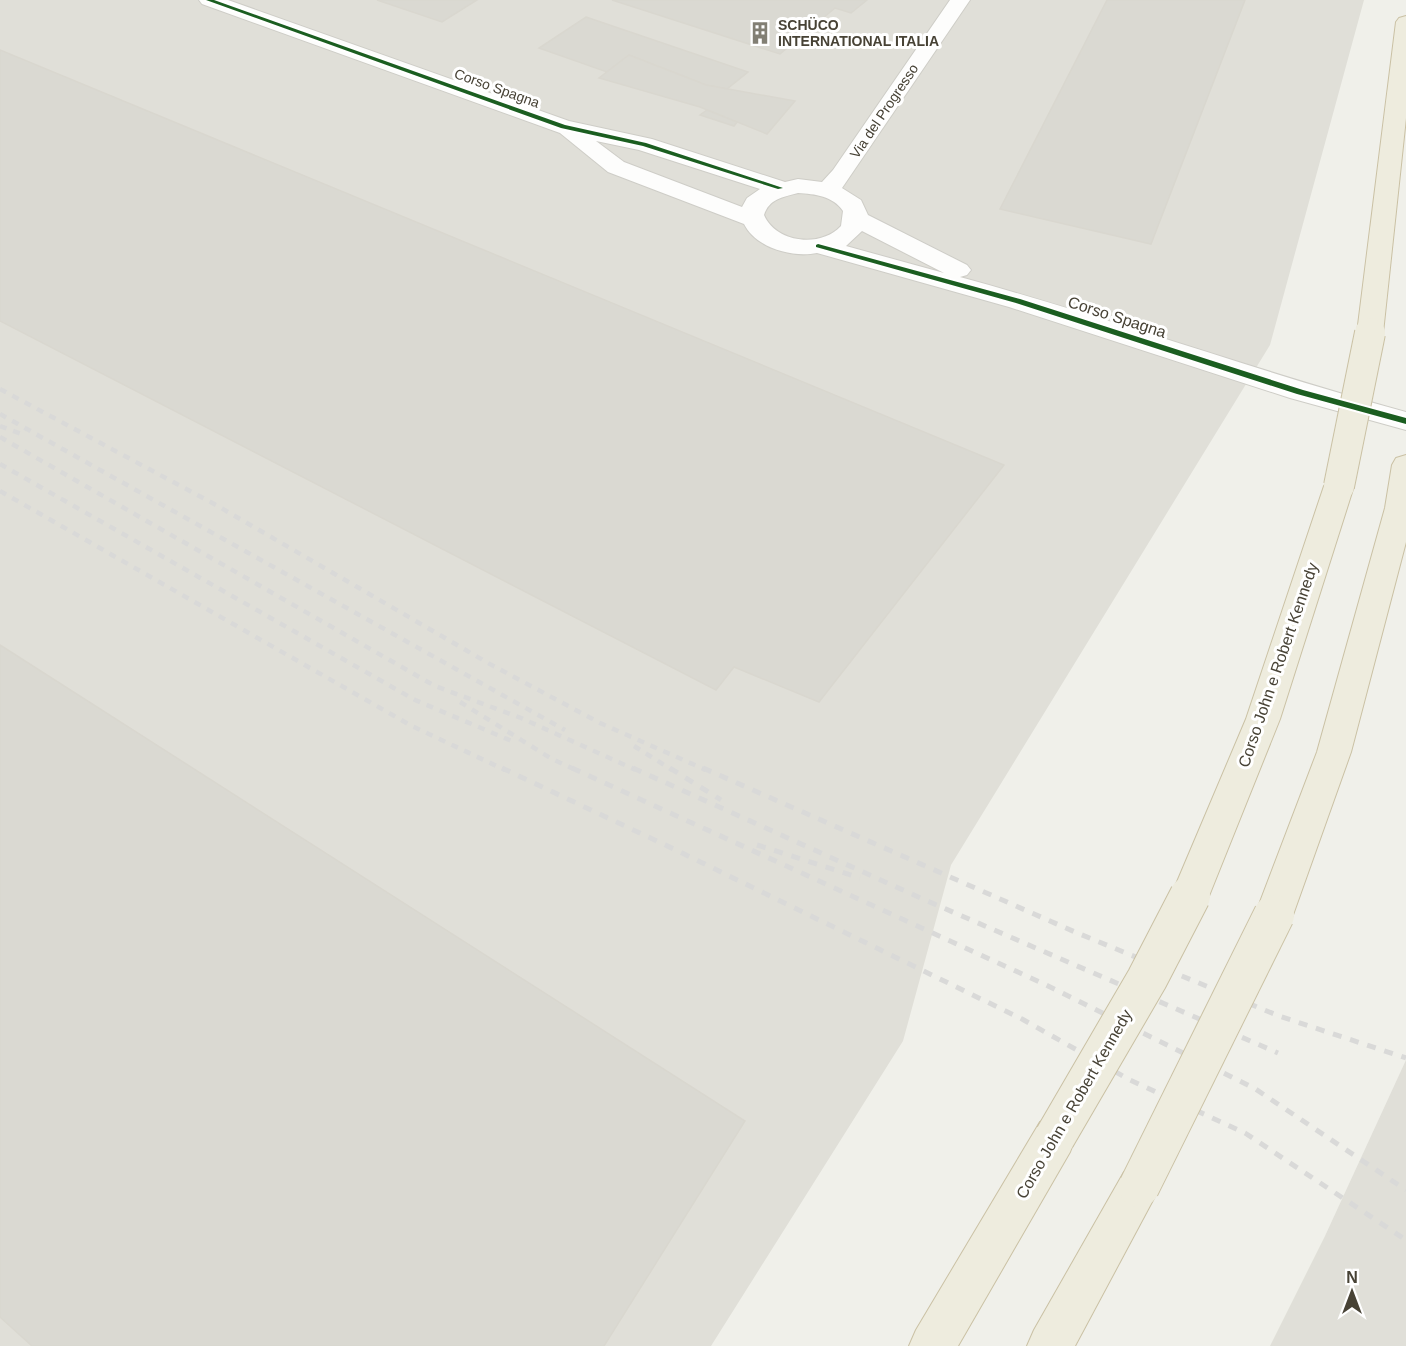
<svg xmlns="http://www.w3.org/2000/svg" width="1406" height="1346" viewBox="0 0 1406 1346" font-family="Helvetica,sans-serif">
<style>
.industrial{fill:#e0dfd8}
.building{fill:#dad9d2;stroke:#d9d7cf;stroke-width:1.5}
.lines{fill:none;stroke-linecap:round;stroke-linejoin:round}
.minor-casing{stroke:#cecdc7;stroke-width:2}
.trunk-casing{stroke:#cac1a4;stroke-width:2}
.minor{fill:#fdfdfc;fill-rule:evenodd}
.trunk{fill:#eeecde;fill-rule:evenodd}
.rail-far1{stroke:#d9d9d8;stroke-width:4.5;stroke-dasharray:7 7;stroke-linecap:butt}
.rail{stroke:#d9d9d8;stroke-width:5;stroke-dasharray:9 9;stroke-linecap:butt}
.trunk-bridge-far1-casing{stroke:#cac1a4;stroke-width:32;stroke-linecap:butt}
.trunk-bridge-casing{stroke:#cac1a4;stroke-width:42;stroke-linecap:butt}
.trunk-bridge-far1{stroke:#eeecde;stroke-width:30}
.trunk-bridge{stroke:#eeecde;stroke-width:40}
.cycleway-casing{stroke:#fff;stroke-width:4}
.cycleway{fill:#1b5e20;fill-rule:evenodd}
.labels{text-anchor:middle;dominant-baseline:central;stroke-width:6;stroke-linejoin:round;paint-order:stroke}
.far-poi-label{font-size:14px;font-weight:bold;fill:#474235;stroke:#fff;text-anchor:start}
.far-street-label{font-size:14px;fill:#474235;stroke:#fff}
.street-label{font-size:16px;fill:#474235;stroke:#fff}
</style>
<rect width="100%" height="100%" fill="#f0f0ea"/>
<g class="industrial">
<path d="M0,0H1364L1270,345L951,865L903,1041L711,1346H0Z"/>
<path d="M1406,1060V1346H1270L1325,1236Z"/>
</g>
<g class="building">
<path d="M377,0H477L442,22Z"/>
<path d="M612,0H867L851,13L835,8L780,54Z"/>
<path d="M1107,0H1245L1151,244L1000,209Z"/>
<path d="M586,17L748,72L727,89L706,85L629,55L607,72L539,48Z"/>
<path d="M0,50L1004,465L819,702L734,667L716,690L0,321Z"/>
<path d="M629,55L706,85L795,101L767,134L700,107L599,78Z"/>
<path d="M707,110L737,122L734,126L700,115Z"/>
<path d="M0,645L745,1121L604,1346H32L0,1317Z"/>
</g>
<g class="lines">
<g class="minor-casing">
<path id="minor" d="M199,0H228L569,121L652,139L785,182L798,179L822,182L833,170L950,0H970L842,188L861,200L868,215L967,265L971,270L967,275L960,277C1110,318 1256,371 1406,412V430L1290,398L1009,307L817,253C792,258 756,248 744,224L608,172L560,133L202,4ZM596,141L639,150L760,189L747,198L742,207L624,162ZM798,193C815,194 833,196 843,211L841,226C821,248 776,243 764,215C769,199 783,197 798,193ZM862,231L944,273L846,246Z"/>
</g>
<g class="trunk-casing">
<g id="trunk">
<path d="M1406,16V118L1383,333L1379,339L1370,341L1361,339L1357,333L1396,22L1399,18Z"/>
<path d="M1406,455V542L1351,752L1293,915L1287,927L1274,932L1261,927L1255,915L1317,752L1385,508L1392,465L1396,458Z"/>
<path d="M1339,476L1349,479L1354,486L1280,719L1209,896L1203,908L1190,913L1177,908L1171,896L1246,719L1324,486L1329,479Z"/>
<path d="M1055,1116L1070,1122L1076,1137L1070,1152L958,1346H909L916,1330L1040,1122Z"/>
<path d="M1139,1166L1154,1172L1160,1187L1075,1346H1027L1034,1330L1124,1172Z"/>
</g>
</g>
<use href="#minor" class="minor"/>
<use href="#trunk" class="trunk"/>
<g class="rail-far1">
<path d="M0,389L216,505L488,663L600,723L706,770"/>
<path d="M0,414L565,730"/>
<path d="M0,426L24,435"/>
<path d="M0,437L435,686L521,718L636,770"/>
<path d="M0,464L415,700L514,742"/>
<path d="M0,491L410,725L505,770"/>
<path d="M460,702L552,759L576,770"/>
<path d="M634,746L672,770"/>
</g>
<g class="rail">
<path d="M502,768L678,851L1022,1019L1130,1080L1245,1133L1406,1240"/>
<path d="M572,768L1042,983L1254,1088L1406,1190"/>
<path d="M633,768L925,900L1278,1053"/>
<path d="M670,768L721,800"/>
<path d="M703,768L1075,932L1279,1016L1406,1058"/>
<path d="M757,845L860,878"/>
</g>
<g class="trunk-bridge-far1-casing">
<path id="trunk-bridge-far1" d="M1339,486L1370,333"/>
</g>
<g class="trunk-bridge-casing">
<g id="trunk-bridge">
<path d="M1055,1137L1147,979L1190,896"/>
<path d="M1139,1187L1274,915"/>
</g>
</g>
<use href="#trunk-bridge-far1" class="trunk-bridge-far1"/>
<use href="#trunk-bridge" class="trunk-bridge"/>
<g class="cycleway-casing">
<g id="cycleway">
<path d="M206,0H214L565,125L646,143L783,188L778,189L643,146L561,128Z"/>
<path d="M818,244L1020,299L1303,390L1406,418V424L1297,394L1016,303L816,247V245Z"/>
</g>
</g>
<use href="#cycleway" class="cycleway"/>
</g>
<defs>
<g id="building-bare" transform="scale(1.8)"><path d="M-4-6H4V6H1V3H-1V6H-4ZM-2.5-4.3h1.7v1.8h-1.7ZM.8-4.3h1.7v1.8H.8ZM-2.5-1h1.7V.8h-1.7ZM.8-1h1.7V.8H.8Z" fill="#827f74" stroke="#fff" stroke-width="2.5" paint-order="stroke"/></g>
</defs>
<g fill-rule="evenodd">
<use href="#building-bare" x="760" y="33"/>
</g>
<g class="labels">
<g class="far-poi-label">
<text x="778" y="25">SCHÜCO<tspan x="778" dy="16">INTERNATIONAL ITALIA</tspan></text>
</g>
<g class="far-street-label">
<text transform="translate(497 88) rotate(20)">Corso Spagna</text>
<text transform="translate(884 111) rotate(-56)">Via del Progresso</text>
</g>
<g class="street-label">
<text transform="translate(1117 317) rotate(18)">Corso Spagna</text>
<text transform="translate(1278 665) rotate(-71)">Corso John e Robert Kennedy</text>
<text transform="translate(1074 1104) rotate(-60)">Corso John e Robert Kennedy</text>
</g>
</g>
<g transform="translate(1352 1292)" stroke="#ffffff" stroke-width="4.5" paint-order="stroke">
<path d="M0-4.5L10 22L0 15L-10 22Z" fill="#474235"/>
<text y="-9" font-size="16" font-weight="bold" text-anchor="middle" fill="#474235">N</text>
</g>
</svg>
